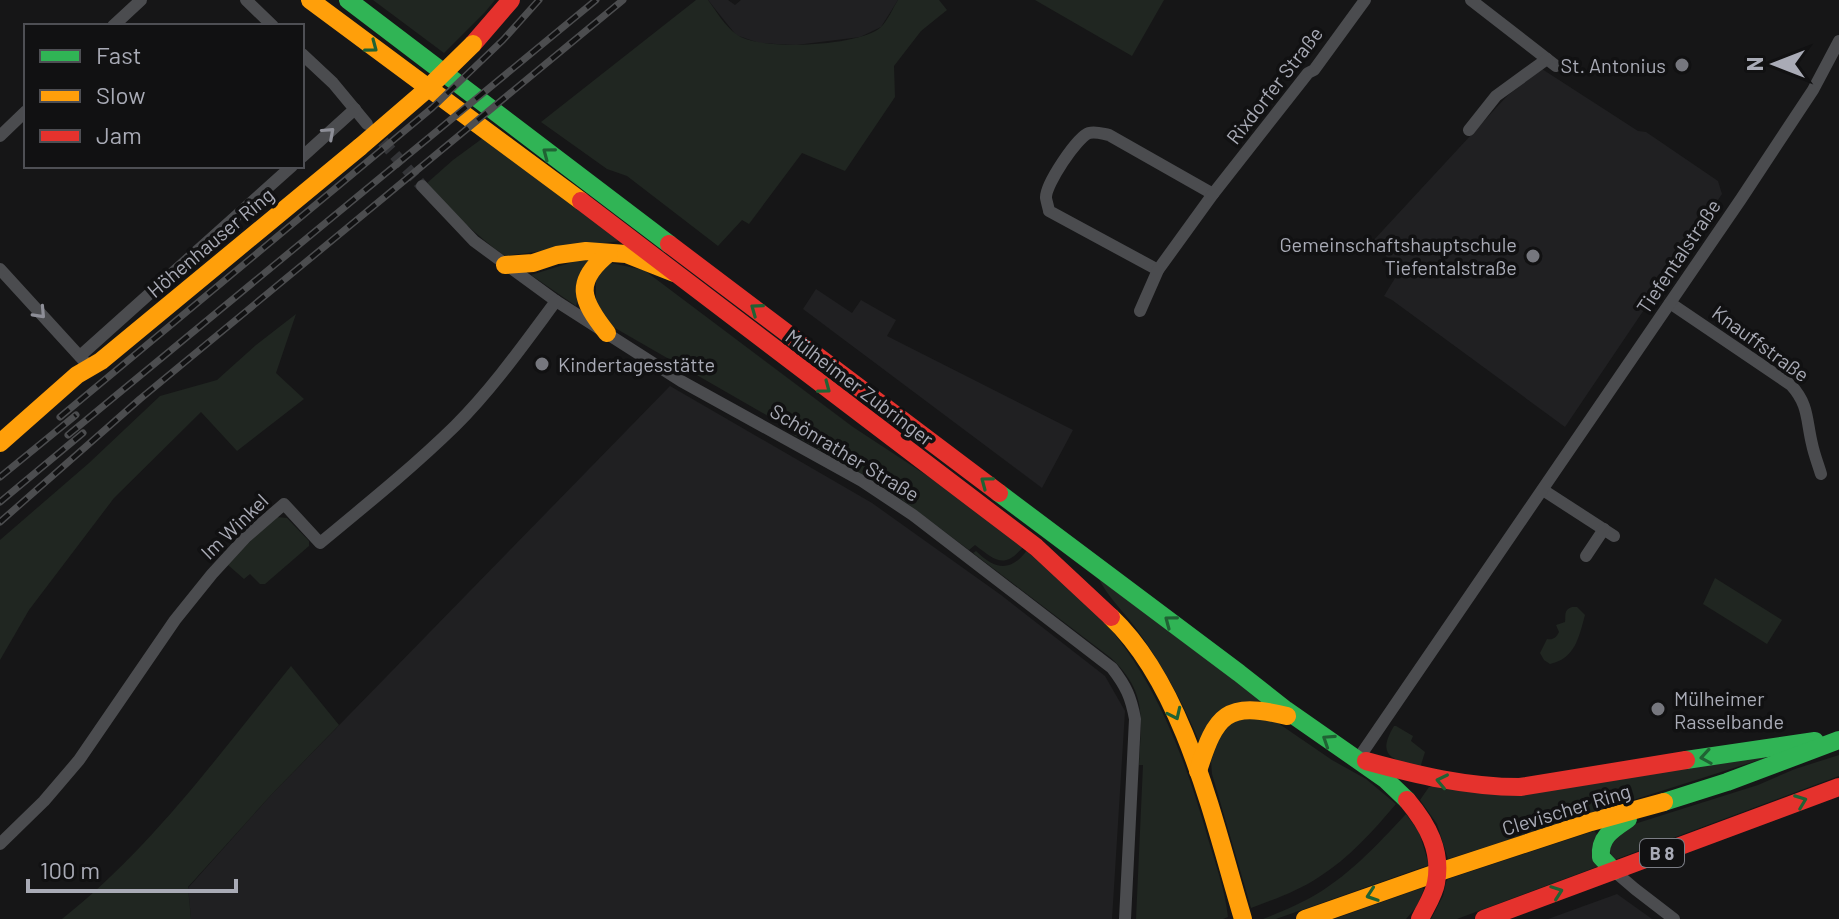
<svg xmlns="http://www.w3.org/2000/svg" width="1839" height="919" viewBox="0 0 1839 919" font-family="Barlow,sans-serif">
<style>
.built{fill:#202022}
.green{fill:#202621}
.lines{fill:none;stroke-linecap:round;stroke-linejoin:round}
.street-tunnel{stroke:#333437;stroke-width:12;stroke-dasharray:12 6;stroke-linecap:butt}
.street{stroke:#4b4c4f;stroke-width:12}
.fast{stroke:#30b455;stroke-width:18}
.slow{stroke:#ff9f0a;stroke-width:18}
.jam{stroke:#e5322d;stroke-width:18}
.rail-casing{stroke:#4c4d4f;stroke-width:7}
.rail{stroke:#111112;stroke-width:4;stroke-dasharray:12;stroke-linecap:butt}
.slow-bridge{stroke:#ff9f0a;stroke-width:18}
.oneway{stroke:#206234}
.oneway2{stroke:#8d8e97}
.poi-dot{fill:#76777e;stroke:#111112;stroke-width:3}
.labels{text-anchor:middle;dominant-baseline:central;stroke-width:7;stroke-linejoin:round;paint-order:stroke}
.shield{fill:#111112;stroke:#7b7d85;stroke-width:2}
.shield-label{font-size:18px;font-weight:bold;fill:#a9abb6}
.poi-label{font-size:20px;fill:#a9abb6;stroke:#111112;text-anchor:end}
.street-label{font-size:20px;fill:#a9abb6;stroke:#111112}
</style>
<rect width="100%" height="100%" fill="#161617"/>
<g class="built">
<path d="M708,0H728L735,5L741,0H898L881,27L860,37L796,45L759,43L736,35Z"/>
<path d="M1542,69L1638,131L1646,132L1718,181L1722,194L1565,427L1392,300L1384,296L1400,270L1372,242L1508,95Z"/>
<path d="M816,289L852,313L861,300L896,320L887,336L1073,430L1042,488L803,309Z"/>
<path d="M670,386L872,503L1001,595L1105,676L1125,711L1112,919H191L188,888L271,795Z"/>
<path d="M1617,894L1652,919H1548Z"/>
</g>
<g class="green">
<path d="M373,0H495L485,12L444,53Z"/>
<path d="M696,0H708C716,11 725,26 736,34C758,52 862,46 881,27C888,20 893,8 898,0H939L947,10L921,31L894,66L895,97L845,171L802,153L749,224L742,220L718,246L627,176L607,169L541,122Z"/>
<path d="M1035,0H1164L1132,56Z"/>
<path d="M483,138L619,241L505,256C475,235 450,210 427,183L453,160Z"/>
<path d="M592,256L576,306L531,275Z"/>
<path d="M611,263L644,270L853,427L952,492L1023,547C1004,570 995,560 975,545L969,550L889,490L792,434L794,431L615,328L596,311V274Z"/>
<path d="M296,314L276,373L304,399L237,451L201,412L114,498L29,610L0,660V540L89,463L160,396L217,380L256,345Z"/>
<path d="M276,517L287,518L309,541V546L265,584H260L250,574L244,579L228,565L268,522Z"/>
<path d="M1027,550C1048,569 1071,587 1091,607C1151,669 1181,747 1205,828C1213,857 1225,888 1228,917L1223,919H1136L1143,765H1139C1141,718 1148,693 1111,658L973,553L976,551C994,569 1011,573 1027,550Z"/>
<path d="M1098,577L1261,700L1199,741C1182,701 1161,662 1135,627C1122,610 1107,596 1098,577Z"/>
<path d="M1715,578L1782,620L1767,644L1703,604Z"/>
<path d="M1572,607H1577L1585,615C1579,637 1575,659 1550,664L1544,660L1540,653L1547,639C1553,640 1556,638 1559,632L1556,625L1565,622C1566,616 1563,610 1572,607Z"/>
<path d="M291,666L339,725L271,795L188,887L191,919H62C152,848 219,754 291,666Z"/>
<path d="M1262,715L1275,721L1332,760L1366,779L1396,804C1373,831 1349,858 1319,877C1298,891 1275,899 1251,908L1212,774L1211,761L1225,723Z"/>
<path d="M1394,726H1396L1413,736L1411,741L1425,752L1420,768C1394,759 1375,758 1394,726Z"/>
<path d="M1764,755L1765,758L1448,859L1437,824L1420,800L1429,787Z"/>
<path d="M1839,755V776L1614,860L1607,846L1628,826L1758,785L1795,769Z"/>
<path d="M1406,814L1419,832L1429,865L1276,919H1263C1278,913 1293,907 1308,899C1347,878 1376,846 1406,814Z"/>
<path d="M1594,831L1597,834L1599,866L1457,919H1431L1443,896L1446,882L1448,879Z"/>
<path d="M1422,888L1424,889L1417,906L1406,919H1334Z"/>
</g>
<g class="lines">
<path class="street-tunnel" d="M371,128L422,186"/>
<g class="street">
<path d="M246,0L273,26"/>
<path d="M1471,0L1556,66"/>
<path d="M113,26L141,0"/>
<path d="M302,54L333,83L367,124"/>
<path d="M1469,130L1496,96L1547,59"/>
<path d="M0,136L26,111"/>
<path d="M302,157L355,109"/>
<path d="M422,186L474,241L556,301L681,381L862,481L913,515L1112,668C1126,686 1131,697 1135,719L1125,919"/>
<path d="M0,269L84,361"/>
<path d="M1158,270L1049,211C1049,210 1046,199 1046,198C1045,185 1077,137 1089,133C1096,131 1103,134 1109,135L1213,194"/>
<path d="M1670,303L1791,385C1809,405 1806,419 1812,444C1814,454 1818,464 1821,474"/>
<path d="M1140,311L1158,270L1213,194L1308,73L1314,70L1365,0"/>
<path d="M80,356L292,166"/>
<path d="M1543,490L1614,536"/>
<path d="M1586,556L1604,529"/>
<path d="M1358,759L1741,199L1813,90L1839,41"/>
<path d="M0,844L44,801L79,760L175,620L212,574L246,537L284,504L320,543C366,505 412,468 455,426C493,388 524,344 556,301"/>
<path d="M1614,871L1635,889L1674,919"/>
</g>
<g class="fast">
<path d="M348,0L669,244"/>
<path d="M999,493L1239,673L1286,710L1385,779L1407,800"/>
<path d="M1686,760L1815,741"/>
<path d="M1664,802L1727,782L1839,740"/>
<path d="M1614,871L1601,857C1599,837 1613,829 1628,819"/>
</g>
<g class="slow">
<path d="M310,0L581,201"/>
<path d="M505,265L533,263L557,255L586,251L626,254L674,273"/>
<path d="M607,333C581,300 573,282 609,253"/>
<path d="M0,443L77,375L101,361L360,147"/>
<path d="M1111,617C1185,687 1214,823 1243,919"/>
<path d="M1198,771C1216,714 1226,701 1287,716"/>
<path d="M1305,919L1439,872L1591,822L1664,802"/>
</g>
<g class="jam">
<path d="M473,44L511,0"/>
<path d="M581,201L1036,547L1111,617"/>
<path d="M669,244L999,493"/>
<path d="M1366,761C1417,775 1467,787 1520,787L1686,760"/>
<path d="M1407,800C1428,825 1442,851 1436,883C1434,895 1425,908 1420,919"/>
<path d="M1484,919L1839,787"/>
</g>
<g class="rail-casing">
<g id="rail">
<path d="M60,417L432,108L503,40L539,0"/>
<path d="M68,435L596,0"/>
<path d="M0,477L76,415"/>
<path d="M0,502L83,433"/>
<path d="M0,522L140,399L623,0"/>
</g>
</g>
<use href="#rail" class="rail"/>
<path class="slow-bridge" d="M360,147L425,91L473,44"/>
</g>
<defs><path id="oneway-chevron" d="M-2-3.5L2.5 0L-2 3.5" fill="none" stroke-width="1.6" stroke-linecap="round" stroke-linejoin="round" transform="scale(2)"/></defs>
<g class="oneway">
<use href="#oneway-chevron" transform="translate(372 47) rotate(37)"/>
<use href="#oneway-chevron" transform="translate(548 153) rotate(-143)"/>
<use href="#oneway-chevron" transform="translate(756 309) rotate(-144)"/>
<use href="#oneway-chevron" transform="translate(825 388) rotate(37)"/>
<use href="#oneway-chevron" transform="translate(986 482) rotate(-143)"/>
<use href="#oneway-chevron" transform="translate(1170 621) rotate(-143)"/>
<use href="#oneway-chevron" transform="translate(1175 714) rotate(65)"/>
<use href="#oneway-chevron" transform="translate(1328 740) rotate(-147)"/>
<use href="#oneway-chevron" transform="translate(1706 757) rotate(171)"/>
<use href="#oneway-chevron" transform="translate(1442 781) rotate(-168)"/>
<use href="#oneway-chevron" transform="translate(1801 801) rotate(-21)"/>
<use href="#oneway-chevron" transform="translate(1557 892) rotate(-20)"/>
<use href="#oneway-chevron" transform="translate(1372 895) rotate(161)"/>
</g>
<g class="oneway2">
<use href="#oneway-chevron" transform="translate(329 133) rotate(-42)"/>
<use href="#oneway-chevron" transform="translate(40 313) rotate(47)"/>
</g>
<g class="poi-dot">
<circle cx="1682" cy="65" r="8"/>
<circle cx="1533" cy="256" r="8"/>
<circle cx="542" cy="364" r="8"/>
<circle cx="1658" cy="709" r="8"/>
</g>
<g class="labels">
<rect class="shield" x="1640" y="839" width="44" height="28" rx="6"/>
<g class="shield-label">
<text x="1662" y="853">B 8</text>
</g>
<g class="poi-label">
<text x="1666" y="65">St. Antonius</text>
<text x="1517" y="244">Gemeinschaftshauptschule<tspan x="1517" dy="23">Tiefentalstraße</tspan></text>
<text x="558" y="364" text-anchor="start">Kindertagesstätte</text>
<text x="1674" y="698" text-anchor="start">Mülheimer<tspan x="1674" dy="23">Rasselbande</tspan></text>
</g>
<g class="street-label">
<text transform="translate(1274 85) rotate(-52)">Rixdorfer Straße</text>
<text transform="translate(210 242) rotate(-40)">Höhenhauser Ring</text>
<text transform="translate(1678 256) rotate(-56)">Tiefentalstraße</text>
<text transform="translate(1761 343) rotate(36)">Knauffstraße</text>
<text transform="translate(860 387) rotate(37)">Mülheimer Zubringer</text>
<text transform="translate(845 452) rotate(31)">Schönrather Straße</text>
<text transform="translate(234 526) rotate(-44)">Im Winkel</text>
<text transform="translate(1566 809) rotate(-17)">Clevischer Ring</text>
</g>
</g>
<rect x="24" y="24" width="280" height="144" fill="#111112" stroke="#4e4f54" stroke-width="2"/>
<rect x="40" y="50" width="40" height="12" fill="#30b455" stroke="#4e4f54" stroke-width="2"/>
<text x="96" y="64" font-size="24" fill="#a9abb6">Fast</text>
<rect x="40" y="90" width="40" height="12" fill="#ff9f0a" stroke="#4e4f54" stroke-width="2"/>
<text x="96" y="104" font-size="24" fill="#a9abb6">Slow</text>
<rect x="40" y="130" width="40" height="12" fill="#e5322d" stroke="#4e4f54" stroke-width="2"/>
<text x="96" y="144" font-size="24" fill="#a9abb6">Jam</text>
<g transform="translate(1775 64) rotate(270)" stroke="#111112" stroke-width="6" paint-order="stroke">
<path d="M0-6L14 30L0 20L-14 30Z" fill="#a9abb6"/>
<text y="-12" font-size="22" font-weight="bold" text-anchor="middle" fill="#a9abb6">N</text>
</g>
<path d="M28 879v12h208v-12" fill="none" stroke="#a9abb6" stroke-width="4"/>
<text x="40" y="879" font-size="24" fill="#a9abb6" stroke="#111112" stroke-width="6" paint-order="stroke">100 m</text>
</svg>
